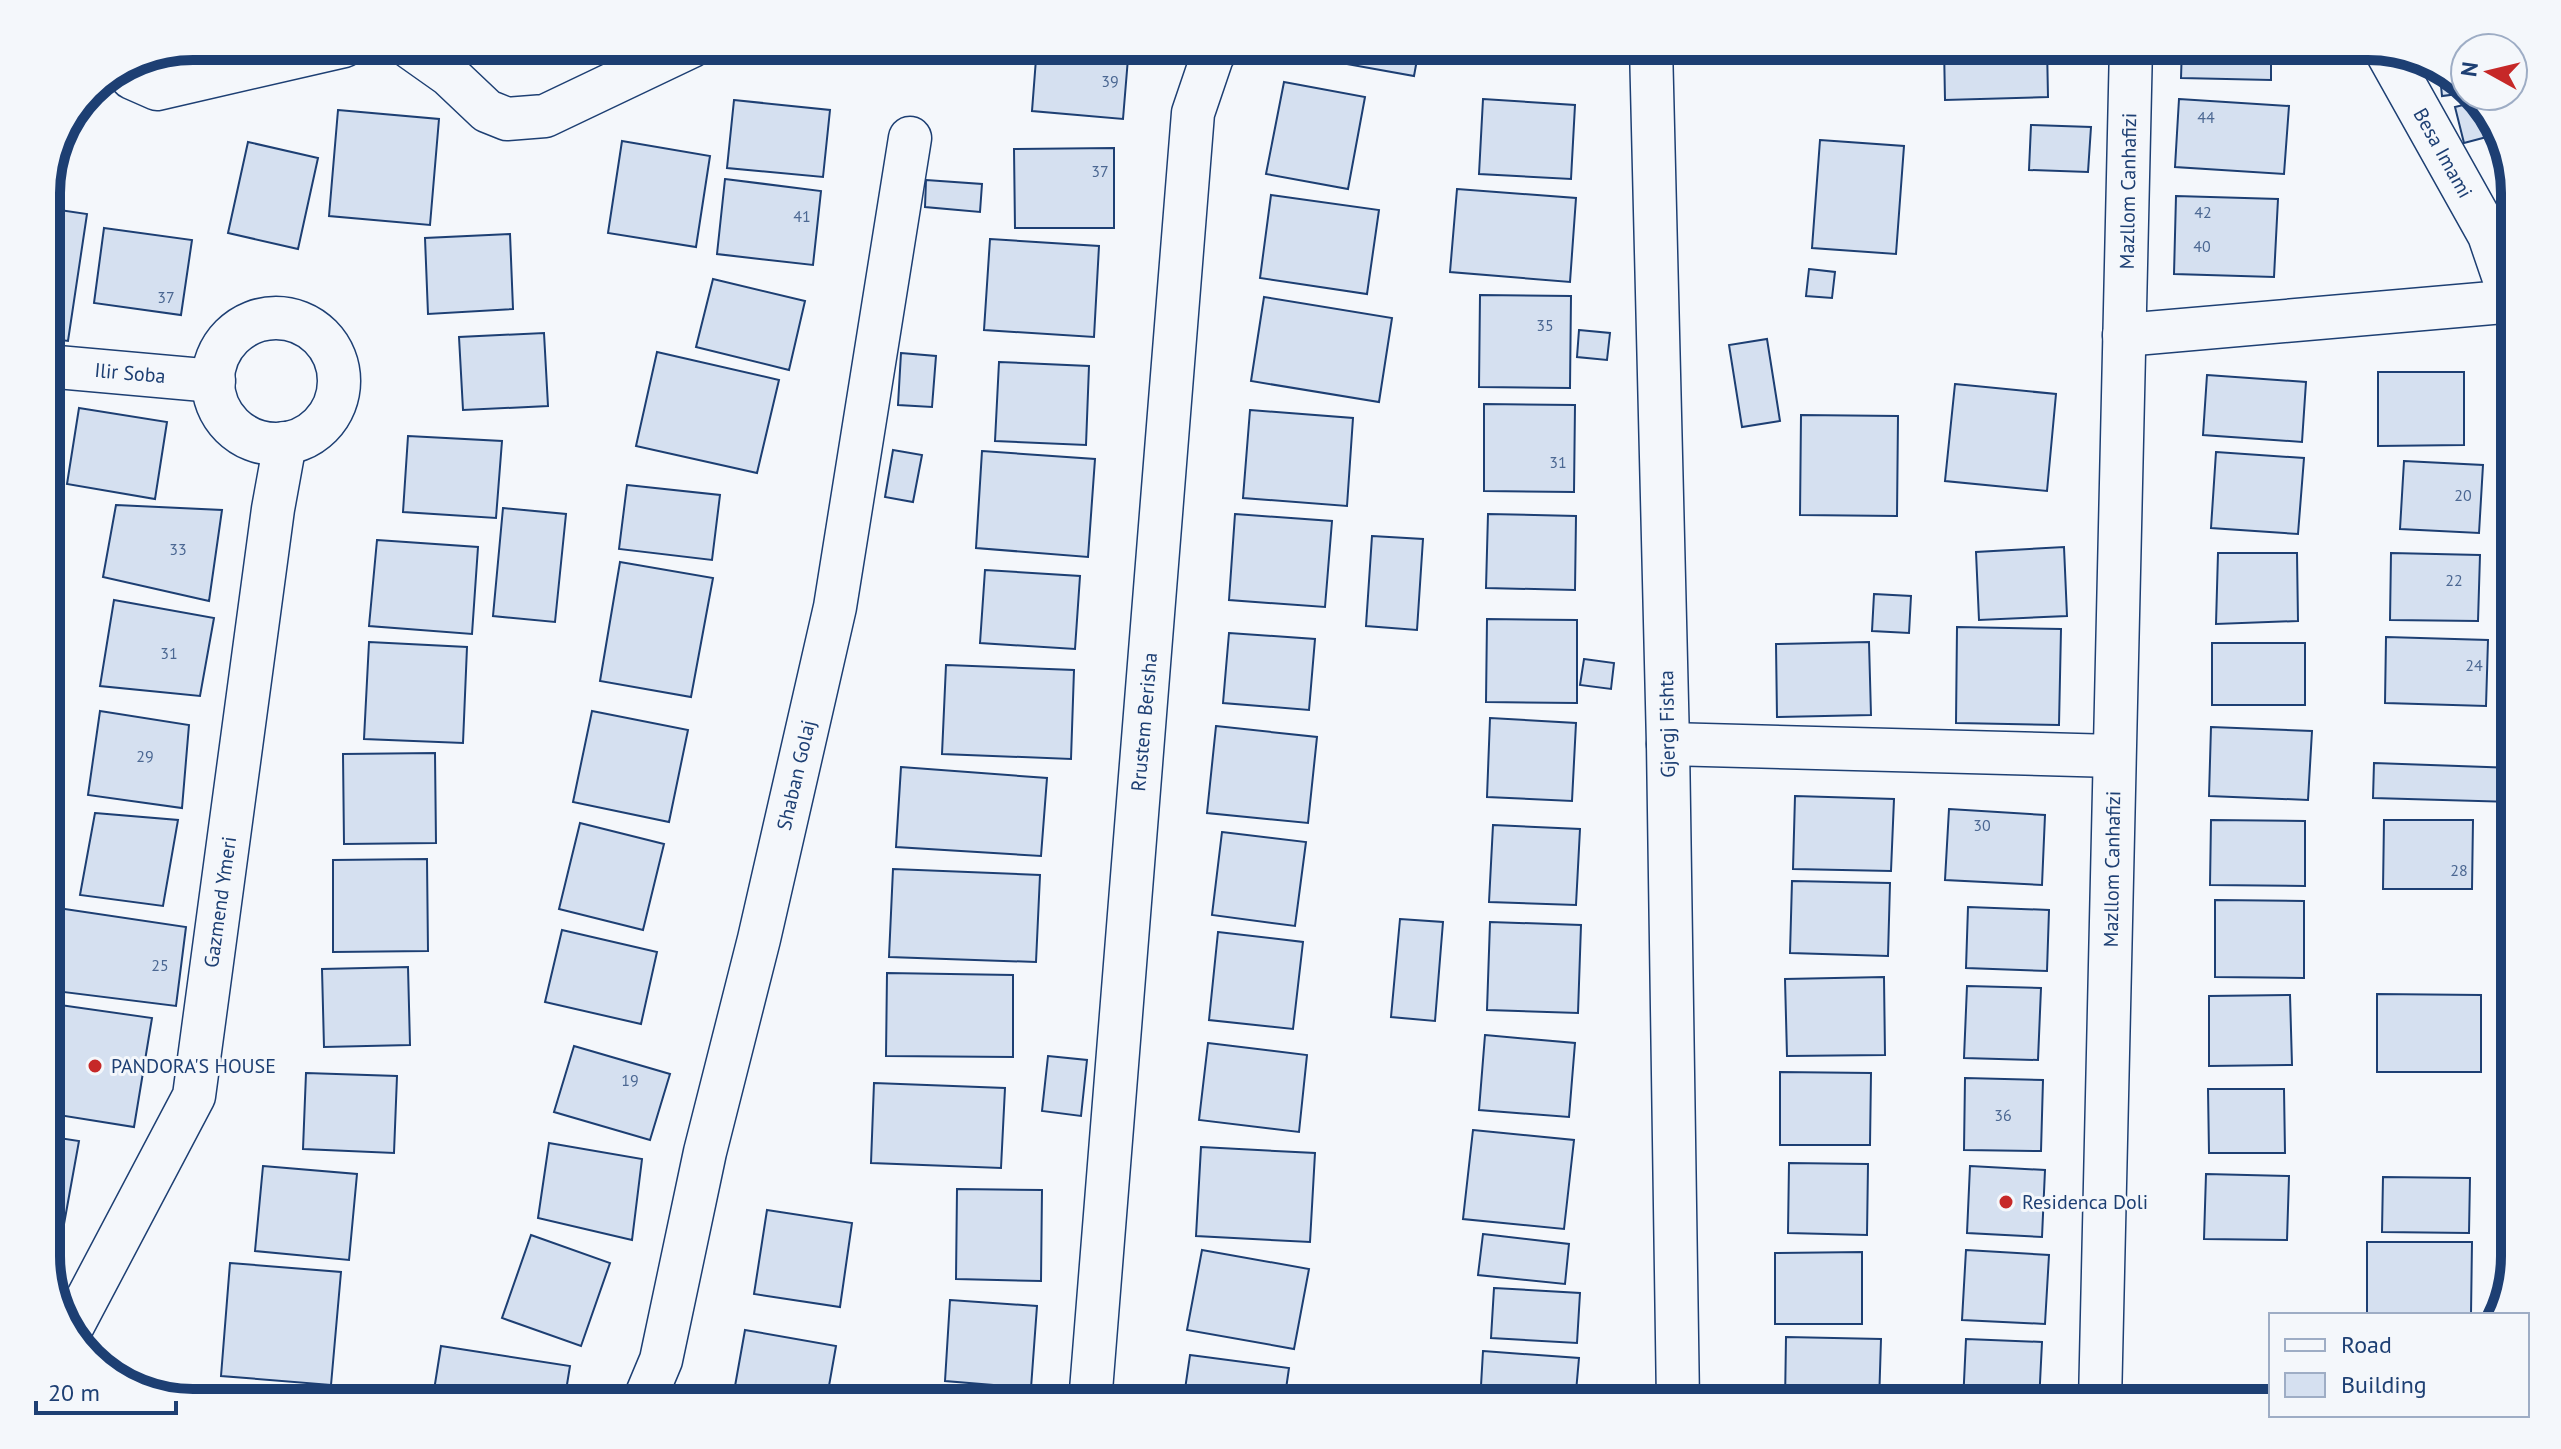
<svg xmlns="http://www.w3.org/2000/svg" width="2561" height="1449" viewBox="0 0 2561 1449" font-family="'PT Sans',sans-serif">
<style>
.building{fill:#d5e0f0;stroke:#1d3f73;stroke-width:2}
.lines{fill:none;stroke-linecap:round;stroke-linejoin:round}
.minor-casing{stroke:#1d3f73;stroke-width:45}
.minor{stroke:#f4f7fb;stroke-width:42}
.poi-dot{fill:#c62828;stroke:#f4f7fb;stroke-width:3}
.labels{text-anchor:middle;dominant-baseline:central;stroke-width:6;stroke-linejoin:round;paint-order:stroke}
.number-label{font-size:16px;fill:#4b6792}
.street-label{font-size:20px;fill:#1d3f73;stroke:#f4f7fb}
.poi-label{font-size:20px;fill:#1d3f73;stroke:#f4f7fb;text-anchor:start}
.rim{fill:none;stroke:#1d3f73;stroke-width:10}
</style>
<rect width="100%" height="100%" fill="#f4f7fb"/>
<g class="building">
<path d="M1037,46H1129L1123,119L1032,111Z"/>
<path d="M1333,46H1402L1401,52L1418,54L1414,76L1330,61Z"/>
<path d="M1944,46H2047L2048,97L1945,100Z"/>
<path d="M2182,46H2271V80L2181,78Z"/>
<path d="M2439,65L2465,88V93L2442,96Z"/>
<path d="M1284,82L1365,97L1348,189L1266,174Z"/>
<path d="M1483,99L1575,105L1571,179L1479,174Z"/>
<path d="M2179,99L2289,106L2284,174L2175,167Z"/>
<path d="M734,100L830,110L823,177L727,168Z"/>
<path d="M2479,101L2490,112L2498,134L2464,143L2455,107Z"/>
<path d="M338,110L439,119L430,225L329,216Z"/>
<path d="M2031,125L2091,127L2088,172L2029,170Z"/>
<path d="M1820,140L1904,146L1896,254L1812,248Z"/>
<path d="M622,141L710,156L696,247L608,233Z"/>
<path d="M248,142L318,158L298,249L228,233Z"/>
<path d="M1114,148V228H1015L1014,149Z"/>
<path d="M725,179L821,191L813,265L717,254Z"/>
<path d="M926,180L982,184L980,212L925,207Z"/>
<path d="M1457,189L1576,198L1570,282L1450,272Z"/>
<path d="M2515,194V259H2511L2503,195Z"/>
<path d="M1271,195L1379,210L1367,294L1260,278Z"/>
<path d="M2176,196L2278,199L2274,277L2174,274Z"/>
<path d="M46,208L87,214L68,341L46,338Z"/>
<path d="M104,228L192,240L181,315L94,303Z"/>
<path d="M510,234L513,309L428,314L425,238Z"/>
<path d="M990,239L1099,246L1094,337L984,330Z"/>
<path d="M1809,269L1835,272L1832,298L1806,296Z"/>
<path d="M713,279L805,301L789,370L696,347Z"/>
<path d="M1480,295L1571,296L1570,388L1479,387Z"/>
<path d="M1264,297L1392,318L1379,402L1251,381Z"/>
<path d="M1579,330L1610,333L1607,360L1577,357Z"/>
<path d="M544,333L548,406L463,410L459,337Z"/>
<path d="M1767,339L1780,421L1742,427L1729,345Z"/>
<path d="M657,352L779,380L757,473L636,446Z"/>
<path d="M901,353L936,356L932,407L898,405Z"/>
<path d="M999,362L1089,366L1086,445L995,441Z"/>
<path d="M2378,372H2464V445L2378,446Z"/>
<path d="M2207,375L2306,382L2302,442L2203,435Z"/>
<path d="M1955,384L2056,394L2047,491L1945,481Z"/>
<path d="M1484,404L1575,405L1574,492L1484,491Z"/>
<path d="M79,408L167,422L155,499L67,484Z"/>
<path d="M1250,410L1353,418L1347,506L1243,498Z"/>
<path d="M1801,415L1898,416L1897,516L1800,515Z"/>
<path d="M408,436L502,441L496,518L403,512Z"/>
<path d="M893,450L922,455L913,502L885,497Z"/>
<path d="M982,451L1095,459L1088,557L976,548Z"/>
<path d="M2216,452L2304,458L2298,534L2211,528Z"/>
<path d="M2404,461L2483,465L2479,533L2400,529Z"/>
<path d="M627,485L720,495L712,560L619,549Z"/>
<path d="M116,505L222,510L209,601L103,577Z"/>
<path d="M503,508L566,514L555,622L493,616Z"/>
<path d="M1235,514L1332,521L1325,607L1229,600Z"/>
<path d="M1488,514L1576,516L1575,590L1486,588Z"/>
<path d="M1372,536L1423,539L1417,630L1366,626Z"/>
<path d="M377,540L478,547L472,634L369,626Z"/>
<path d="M2064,547L2067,616L1979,620L1976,552Z"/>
<path d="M2218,553H2297L2298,621L2216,624Z"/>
<path d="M2391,553L2480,555L2478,621L2390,620Z"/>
<path d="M620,562L713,578L691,697L600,681Z"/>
<path d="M985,570L1080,576L1075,649L980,643Z"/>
<path d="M1874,594L1911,596L1909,633L1872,631Z"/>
<path d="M114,600L214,618L200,696L100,686Z"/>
<path d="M1487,619L1577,620V703L1486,702Z"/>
<path d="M1957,627L2061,629L2059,725L1956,723Z"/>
<path d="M1229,633L1315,639L1309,710L1223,703Z"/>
<path d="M2386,637L2488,640L2486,706L2385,703Z"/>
<path d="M369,642L467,647L463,743L364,739Z"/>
<path d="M1869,642L1871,715L1777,717L1776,644Z"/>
<rect x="2212" y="643" width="93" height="62"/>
<path d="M1584,659L1614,663L1611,689L1580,685Z"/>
<path d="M946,665L1074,670L1071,759L942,754Z"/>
<path d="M100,711L189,725L182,808L88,795Z"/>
<path d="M592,711L688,730L669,822L573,802Z"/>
<path d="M1490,718L1576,723L1572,801L1487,797Z"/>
<path d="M1216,726L1317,737L1308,823L1207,813Z"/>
<path d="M2211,727L2312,731L2308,800L2209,796Z"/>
<path d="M435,753L436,843L344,844L343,754Z"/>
<path d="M2374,763L2514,768L2513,802L2373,798Z"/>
<path d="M901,767L1047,778L1041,856L896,847Z"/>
<path d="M1795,796L1894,799L1891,871L1793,869Z"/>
<path d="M1949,809L2045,815L2042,885L1945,880Z"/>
<path d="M95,813L178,820L163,906L80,895Z"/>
<path d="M2211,820L2305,821V886L2210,885Z"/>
<path d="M2384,820H2473L2472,889H2383Z"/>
<path d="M580,823L664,844L643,930L559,909Z"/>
<path d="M1493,825L1580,829L1576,905L1489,902Z"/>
<path d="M1222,832L1306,842L1295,926L1212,915Z"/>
<path d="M427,859L428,951L333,952V860Z"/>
<path d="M893,869L1040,875L1036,962L889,957Z"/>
<path d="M1792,881L1890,883L1888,956L1790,953Z"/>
<path d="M2215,900L2304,901V978L2215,977Z"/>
<path d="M1968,907L2049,910L2047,971L1966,968Z"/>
<path d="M58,908L186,927L176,1006L47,990Z"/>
<path d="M1400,919L1443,922L1435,1021L1391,1017Z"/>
<path d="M1490,922L1581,925L1578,1013L1487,1010Z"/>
<path d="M562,930L657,952L641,1024L545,1002Z"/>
<path d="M1218,932L1303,942L1293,1029L1209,1020Z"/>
<path d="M408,967L410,1045L324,1047L322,969Z"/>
<path d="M887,973L1013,975V1057L886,1056Z"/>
<path d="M1884,977L1885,1055L1787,1056L1785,979Z"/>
<path d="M1967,986L2041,988L2038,1060L1964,1058Z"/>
<path d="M2377,994L2481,995V1072H2377Z"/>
<path d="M2290,995L2292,1065L2209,1066V996Z"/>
<path d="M46,1003L152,1018L134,1127L46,1113Z"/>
<path d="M1485,1035L1575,1043L1569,1117L1479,1110Z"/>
<path d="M1208,1043L1307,1055L1299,1132L1199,1120Z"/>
<path d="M574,1046L670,1074L650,1140L554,1112Z"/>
<path d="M1048,1056L1087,1060L1081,1116L1042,1111Z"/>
<path d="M1780,1072L1871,1073L1870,1145H1780Z"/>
<path d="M306,1073L397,1076L394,1153L303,1149Z"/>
<path d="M1965,1078L2043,1080L2041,1151L1964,1150Z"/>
<path d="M874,1083L1005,1088L1001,1168L871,1163Z"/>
<path d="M2208,1089H2284L2285,1153H2209Z"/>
<path d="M1473,1130L1574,1140L1564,1229L1463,1219Z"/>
<path d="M46,1136L79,1141L64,1224L46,1221Z"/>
<path d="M549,1143L642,1159L632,1240L538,1218Z"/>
<path d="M1201,1147L1315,1153L1310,1242L1196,1236Z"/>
<path d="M1789,1163L1868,1164L1867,1235L1788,1233Z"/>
<path d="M263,1166L357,1174L349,1260L255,1251Z"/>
<path d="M1970,1166L2045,1170L2042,1237L1967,1233Z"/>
<path d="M2206,1174L2289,1176L2287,1240L2204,1239Z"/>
<path d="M2383,1177L2470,1178L2469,1233L2382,1232Z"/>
<path d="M957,1189L1042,1190L1041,1281L956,1279Z"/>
<path d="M767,1210L852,1223L840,1307L754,1294Z"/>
<path d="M1483,1234L1569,1244L1565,1284L1478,1275Z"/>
<path d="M531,1235L610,1263L581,1346L502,1318Z"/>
<path d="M2367,1242H2472L2471,1315H2367Z"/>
<path d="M1202,1250L1309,1269L1294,1349L1187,1330Z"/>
<path d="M1966,1250L2049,1255L2045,1324L1962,1320Z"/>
<path d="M1862,1252V1324H1775V1253Z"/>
<path d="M230,1263L341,1272L331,1385L221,1376Z"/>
<path d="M1494,1288L1580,1293L1577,1343L1491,1338Z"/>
<path d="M950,1300L1037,1306L1031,1388L945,1381Z"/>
<path d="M745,1330L836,1346L826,1403H732Z"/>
<path d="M1786,1337L1881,1339L1879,1403H1785Z"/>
<path d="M1966,1339L2042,1342L2039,1403H1963Z"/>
<path d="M441,1346L570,1366L564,1403H432Z"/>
<path d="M1483,1351L1579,1358L1575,1403H1480Z"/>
<path d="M1190,1355L1289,1368L1284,1403H1183Z"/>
<path d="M863,1397L952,1403H863Z"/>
</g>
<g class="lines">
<g class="minor-casing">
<g id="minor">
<path d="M408,46L449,75L487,111L507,119L545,116L692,46"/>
<path d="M1651,46L1668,744L1678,1403"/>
<path d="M2386,51L2489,235L2515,311"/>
<path d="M129,62L132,78L157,89L344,46"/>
<circle cx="276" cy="381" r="63"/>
<path d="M2124,335L2515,301"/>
<path d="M46,366L214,381"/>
<path d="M1668,744L2114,756"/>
<path d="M69,1333L194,1096L273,509L285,443"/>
<path d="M643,1403L661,1360L705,1152L759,939L835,607L910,138"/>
<path d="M1090,1403L1193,113L1212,57L1219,46"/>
<path d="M2100,1403L2131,46"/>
</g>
</g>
<use href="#minor" class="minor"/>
</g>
<g class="poi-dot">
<circle cx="95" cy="1066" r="8"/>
<circle cx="2006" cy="1202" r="8"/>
</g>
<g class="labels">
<g class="number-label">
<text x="1110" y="81">39</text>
<text x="2206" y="117">44</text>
<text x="1100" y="171">37</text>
<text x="2203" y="212">42</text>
<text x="802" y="216">41</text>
<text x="2202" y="246">40</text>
<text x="166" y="297">37</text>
<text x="1545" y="325">35</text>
<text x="1558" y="462">31</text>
<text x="2463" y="495">20</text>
<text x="178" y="549">33</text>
<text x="2454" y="580">22</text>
<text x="169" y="653">31</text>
<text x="2474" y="665">24</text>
<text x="145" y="756">29</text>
<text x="1982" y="825">30</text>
<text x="2459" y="870">28</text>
<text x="160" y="965">25</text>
<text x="630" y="1080">19</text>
<text x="2003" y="1115">36</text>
</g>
<g class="street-label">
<text transform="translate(2443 153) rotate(61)">Besa Imami</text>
<text transform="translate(2128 191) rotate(-89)">Mazllom Canhafizi</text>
<text transform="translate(130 373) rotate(5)">Ilir Soba</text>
<text transform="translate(1144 722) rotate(-85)">Rrustem Berisha</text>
<text transform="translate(1667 724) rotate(-91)">Gjergj Fishta</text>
<text transform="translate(796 775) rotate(-77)">Shaban Golaj</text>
<text transform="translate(2112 869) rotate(-89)">Mazllom Canhafizi</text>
<text transform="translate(220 902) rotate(-82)">Gazmend Ymeri</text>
</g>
<g class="poi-label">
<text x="111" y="1066">PANDORA'S HOUSE</text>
<text x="2022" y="1202">Residenca Doli</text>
</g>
</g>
<path d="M0 0H2561V1449H0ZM193 60H2368A133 133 0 0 1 2501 193V1256A133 133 0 0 1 2368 1389H193A133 133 0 0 1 60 1256V193A133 133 0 0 1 193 60Z" fill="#f4f7fb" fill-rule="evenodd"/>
<path class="rim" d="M193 60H2368A133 133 0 0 1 2501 193V1256A133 133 0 0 1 2368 1389H193A133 133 0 0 1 60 1256V193A133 133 0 0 1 193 60Z"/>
<rect x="2269" y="1313" width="260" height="104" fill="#f4f7fb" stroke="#9eadc5" stroke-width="2"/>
<rect x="2285" y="1339" width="40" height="12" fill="#f4f7fb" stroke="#9eadc5" stroke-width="2"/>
<text x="2341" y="1353" font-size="24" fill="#1d3f73">Road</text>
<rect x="2285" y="1373" width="40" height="24" fill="#d5e0f0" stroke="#9eadc5" stroke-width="2"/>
<text x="2341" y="1393" font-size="24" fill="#1d3f73">Building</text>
<g transform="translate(2489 72) rotate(278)"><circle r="38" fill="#f4f7fb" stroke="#9eadc5" stroke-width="2"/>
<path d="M0-6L14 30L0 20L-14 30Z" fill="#c62828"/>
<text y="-12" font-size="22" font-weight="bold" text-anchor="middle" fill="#1d3f73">N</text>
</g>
<path d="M36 1401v12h140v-12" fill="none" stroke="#1d3f73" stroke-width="4"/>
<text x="48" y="1401" font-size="24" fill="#1d3f73" stroke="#f4f7fb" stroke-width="6" paint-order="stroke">20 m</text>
</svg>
